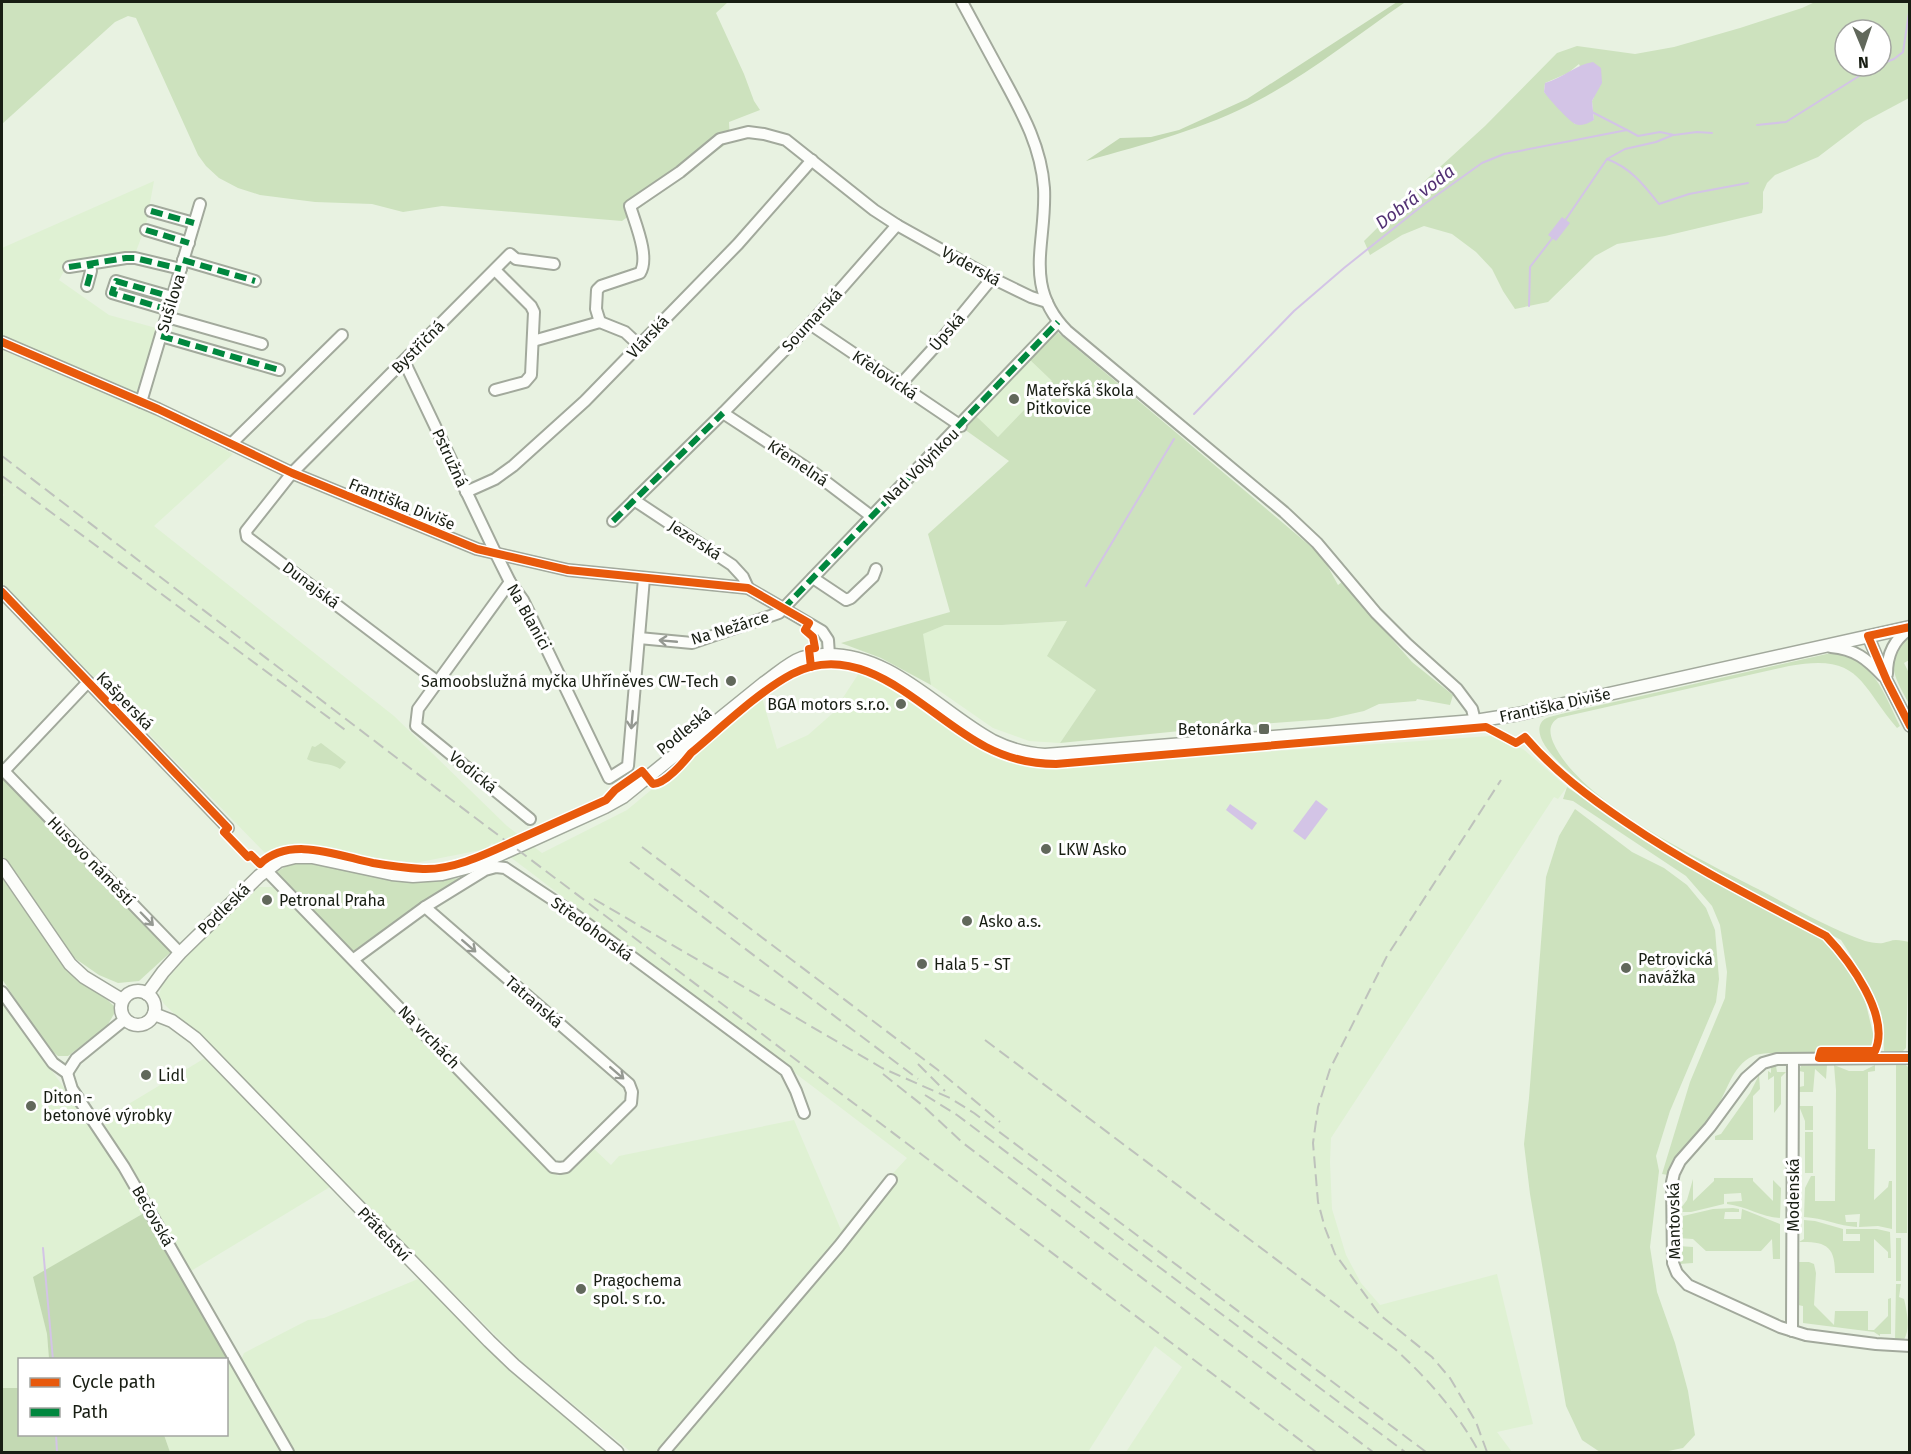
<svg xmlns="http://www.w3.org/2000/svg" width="1911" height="1454" viewBox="0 0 1911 1454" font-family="'Fira Sans',sans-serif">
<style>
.built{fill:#dff1d3}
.green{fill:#cde2be;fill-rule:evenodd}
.forest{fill:#c3d9b3}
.water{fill:#d3c4e6}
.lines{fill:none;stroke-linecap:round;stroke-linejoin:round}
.stream{stroke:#d3c4e6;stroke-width:2}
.minor-casing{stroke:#a2a99c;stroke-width:14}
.major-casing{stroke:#a2a99c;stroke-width:15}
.minor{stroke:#fcfdfa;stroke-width:10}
.major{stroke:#fcfdfa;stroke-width:12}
.rail{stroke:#bec2bc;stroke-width:2;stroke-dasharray:12 6;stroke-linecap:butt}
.quiet{stroke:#00873e;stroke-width:6;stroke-dasharray:12 6;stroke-linecap:butt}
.cycleway-casing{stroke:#fff;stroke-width:11}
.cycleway{stroke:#e8590c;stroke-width:8}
.oneway{stroke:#959992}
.poi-dot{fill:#61685b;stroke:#fff;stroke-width:2}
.labels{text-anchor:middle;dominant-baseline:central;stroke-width:6;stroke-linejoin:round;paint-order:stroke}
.street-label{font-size:16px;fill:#181e13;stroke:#fff}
.poi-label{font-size:16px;fill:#181e13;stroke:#fff;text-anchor:start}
.water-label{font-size:18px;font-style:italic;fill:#523173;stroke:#fff}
</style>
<rect width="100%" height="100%" fill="#e8f2e1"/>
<g class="built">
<path d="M154,181L146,225L135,254L68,264L59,280L109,315L156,328L137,405L233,454L154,526L394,716L507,826L542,853L627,810L762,698L777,749L808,735L833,713L861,670L894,687L942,722L1014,762L1052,767L1491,736L1523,749L1567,787L1558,799L1554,797L1331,1138L1330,1162L1332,1209L1346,1255L1361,1283L1380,1305L1497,1274L1533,1424L1497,1432L1512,1452H1126L1182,1367L1155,1346L1088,1452H631L523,1363L210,1048L164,1004L159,995L162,985L190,953L257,887H274L558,1176L592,1147L611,1165L619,1156L794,1120L841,1230L907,1158L492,843L486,849L415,863L308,849L282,848L267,855L2,583V497L4,495L2,492V248Z"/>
<path d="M1029,359L1052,381L998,437L976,416Z"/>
<path d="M1068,621L1096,690L1060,743L1029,741L993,728L931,685L922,634L945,625H1002Z"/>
<path d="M2,1001L107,1148L144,1213L34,1277L47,1334L49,1359L20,1360L19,1388H2Z"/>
<path d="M205,1058L330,1187L191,1271L102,1120Z"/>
<path d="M418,1279L508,1368L608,1452H294L243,1362L242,1358L244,1353L308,1320L324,1318Z"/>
<path d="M230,1362L283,1452H170L164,1435L226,1434V1363Z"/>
</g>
<g class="green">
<path d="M2,2H728L716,13L744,74L754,101L760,110L729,122L730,141L622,221L442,206L403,212L372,204L315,202L260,195L238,188L219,178L206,166L198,155L136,18L128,16L115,22L2,124Z"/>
<path d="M1815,2H1909V98L1864,122L1818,157L1775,175L1767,183L1763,192V208L1762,213L1665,236L1617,244L1595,256L1548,302L1515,309L1503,291L1492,269L1476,252L1452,234L1424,226L1402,235L1370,255L1364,241L1429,177L1485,126L1557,53L1577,46L1635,54L1674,47L1740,28L1802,8ZM1845,30H1881V66H1845ZM1579,64L1594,97L1592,101L1594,120L1575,124L1544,92L1545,83L1568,73Z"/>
<path d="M1056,331L1322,556L1338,585L1342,582L1412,662L1453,695L1450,705L1417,699L1416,701L1379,704L1364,711L1328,719L1220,727L1060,743L1096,690L1047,656L1067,621L1002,625H945L923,634L931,685L881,658L841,643L950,612L928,534L1009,461L964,429L976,416L998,437L1052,381L1029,359Z"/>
<path d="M1909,637V660L1904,663L1909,673V704C1900,686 1885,666 1899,647C1902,642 1904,640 1909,637Z"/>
<path d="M1831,653C1874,658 1883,692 1900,726L1897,728C1859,683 1860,653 1789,666L1558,718C1549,724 1549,732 1553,742C1579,802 1700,859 1758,889C1792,907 1828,928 1865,941C1870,942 1878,944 1883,943C1888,942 1891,940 1896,940C1900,940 1905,941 1909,942L1906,1048L1902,1052L1884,1051C1884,1010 1863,974 1841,940C1801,918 1515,771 1541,723C1544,717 1554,716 1561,714Z"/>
<path d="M321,743L346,762L340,769C330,762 317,765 307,759L312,746L315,747Z"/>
<path d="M2,775L173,950L139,981L118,983L99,975L73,957L2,855Z"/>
<path d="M1567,787L1650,844L1824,940L1849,971L1864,996L1876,1046L1874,1049L1818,1050L1817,1054C1803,1054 1764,1051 1753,1056C1731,1066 1727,1094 1714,1112C1700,1134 1678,1151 1668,1175L1662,1174L1690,1082L1725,998L1727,972L1720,925L1712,906L1686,876L1573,801L1563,799Z"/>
<path d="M1575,809L1632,852L1664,868L1687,885L1706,908L1715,930L1719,979L1716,1002L1670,1111L1656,1156L1659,1171L1650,1247L1657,1292L1675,1343L1688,1391L1695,1435L1683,1448L1663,1452H1600L1582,1440L1566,1406L1530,1194L1524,1144L1529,1098L1546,877L1559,836Z"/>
<path d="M293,862C328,863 360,875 394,880C416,883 437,881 459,878L353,951L275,873Z"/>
<path d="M2,878L62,964L82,984L104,997L114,1006V1014L107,1026L68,1056H58L47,1047L2,979Z"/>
<path d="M1896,1062H1903L1908,1067L1907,1233H1896Z"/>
<path d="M1827,1065L1826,1079L1815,1069L1813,1092H1799V1087L1804,1086V1072L1799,1071L1801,1066Z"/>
<path d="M1834,1065L1849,1071H1863L1875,1065V1071L1868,1072V1149H1875L1874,1200L1888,1187L1889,1181H1892V1229L1878,1226L1859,1227L1860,1214L1845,1215L1846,1222H1857V1227C1839,1226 1823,1218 1804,1217L1805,1188L1811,1176H1815V1201H1835L1836,1090Z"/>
<path d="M1776,1066L1777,1072H1786L1781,1077V1104L1774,1113V1076L1768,1080V1071L1771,1073V1067Z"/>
<path d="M1759,1075L1760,1089L1753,1096V1140H1715V1136L1721,1134L1750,1093Z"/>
<path d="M1799,1106H1813V1130H1805V1121Z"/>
<rect x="1805" y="1132" width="8" height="41"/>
<path d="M1714,1178H1753V1181L1773,1201V1180L1781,1188L1780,1218C1761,1217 1746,1206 1727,1204V1202L1742,1201L1741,1193L1724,1194V1204L1691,1212H1678L1687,1200L1693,1179V1201L1714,1181Z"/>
<path d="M1733,1208L1739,1209V1212H1725L1724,1219H1741L1742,1209L1780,1224V1259H1773L1772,1239L1761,1251H1706L1693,1239L1678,1238V1229L1683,1228V1216L1713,1209Z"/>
<path d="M1804,1220L1815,1221L1843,1229V1241H1860V1234H1846V1229H1877L1890,1232L1891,1258H1888V1252L1874,1239V1273H1835C1835,1244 1824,1242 1799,1242L1804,1239Z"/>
<rect x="1896" y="1238" width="5" height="43"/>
<path d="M1678,1246L1693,1247V1263L1679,1264Z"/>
<path d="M1799,1262H1809L1814,1264L1816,1273L1814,1305L1834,1325L1835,1311H1868V1330H1874L1888,1316V1299L1891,1298V1334H1880V1336L1874,1332L1803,1323V1306L1798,1305Z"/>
<path d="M1896,1284H1901L1899,1297L1904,1299C1907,1311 1911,1331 1903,1341H1895Z"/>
</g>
<g class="forest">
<path d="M1397,2H1410L1404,3C1356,36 1310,73 1259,100C1205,129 1145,144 1086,161L1120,138L1151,137L1179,130L1247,99Z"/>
<path d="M144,1213L230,1362L227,1363L226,1360L49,1359L47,1334L33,1277Z"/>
<path d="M2,1388H19L20,1434L164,1435L170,1452H2Z"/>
</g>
<g class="water">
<path d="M1593,62L1601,68L1602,83L1592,101L1594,120C1588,123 1582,127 1575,124C1568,120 1549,99 1544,92L1545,83C1563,78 1575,65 1593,62Z"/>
<path d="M1562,217L1570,223L1556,241L1548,235Z"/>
<path d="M1316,800L1328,809L1305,840L1293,831Z"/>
<path d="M1230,804L1257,823L1252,830L1226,810Z"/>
</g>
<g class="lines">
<g class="stream">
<path d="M1881,64L1894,59L1903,52L1910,6"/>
<path d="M1592,112L1627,130"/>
<path d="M1757,125L1786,122L1875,66"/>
<path d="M1607,159C1631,168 1644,185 1659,204L1689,194L1748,183"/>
<path d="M1564,222L1607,159L1625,149L1656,142L1673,135"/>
<path d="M1529,306L1530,267L1554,236"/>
<path d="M1194,414L1294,311L1344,268L1423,205L1482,163L1504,154L1627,130L1638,136L1660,132L1674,135L1697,132L1712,133"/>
<path d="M1086,586L1174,439"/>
<path d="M43,1248L53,1360"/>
<path d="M56,1434L57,1452"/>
</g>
<g class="minor-casing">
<g id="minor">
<path d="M962,2C975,26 988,50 1001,74C1021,111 1041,145 1044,188C1047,243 1022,285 1067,331L1284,512L1317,543L1376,613L1407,644L1457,689L1472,709L1475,721"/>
<path d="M151,211L194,223"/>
<path d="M146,230L189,243"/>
<path d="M183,260L255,281"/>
<path d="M69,267L126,258H135L181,269"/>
<path d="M87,286L91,271L90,264"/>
<path d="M169,310L112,293L116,281L172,297"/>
<path d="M167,317L262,344"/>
<path d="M600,322L596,309L597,290L601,286L640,273C650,257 635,223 630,206L680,172L720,139L748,132L764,134L786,140L874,210L897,225L992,278L1031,297L1047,302"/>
<path d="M810,324L961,426"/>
<path d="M161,336L279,370"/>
<path d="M533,341L600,322L625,332L640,346"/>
<path d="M2,342L158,409L292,473L477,549L568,570L748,588L822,631L828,640L829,655"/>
<path d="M404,361L496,554L510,582L523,600L609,778L628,766L644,578"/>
<path d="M900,385L941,340L992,278"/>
<path d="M495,390L525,382L531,375L534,312L531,306L495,270"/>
<path d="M141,402L200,204"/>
<path d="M723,413L813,472L871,516"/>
<path d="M231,444L342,335"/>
<path d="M466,492L495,479L513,466L585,401L738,244L812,160"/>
<path d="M634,500L732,565L743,577L748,588"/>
<path d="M613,521L723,413L810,324L897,225"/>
<path d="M813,578L846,600L851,598L873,577L876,569"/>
<path d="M510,582L418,709L416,726L530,819"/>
<path d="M2,592L228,828"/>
<path d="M1868,636L1887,681L1910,726"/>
<path d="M639,638L692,643L779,613L1058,322"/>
<path d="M1831,647C1855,649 1867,659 1883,676"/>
<path d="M1887,674C1887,655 1893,640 1910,629"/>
<path d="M438,682L247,537L246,531L292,473L510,254L516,259L554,264"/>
<path d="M2,769L180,953"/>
<path d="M4,771L88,682"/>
<path d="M266,870L553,1167L560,1168L566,1167L631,1103L632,1092L629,1084L425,907"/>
<path d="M354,959L425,907L485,870L496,867L505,868L570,911L786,1071L796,1091L804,1113"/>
<path d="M2,992L53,1063L67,1073L72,1089L124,1167L288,1452"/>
<path d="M1910,1058L1777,1059L1763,1063L1746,1078L1710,1127L1680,1161L1674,1173L1672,1182L1673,1263L1677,1273L1688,1285L1780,1327L1806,1335L1876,1344L1910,1346"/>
<path d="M67,1073L76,1059L124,1020"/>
<path d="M1792,1331L1793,1059"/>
<path d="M664,1452L839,1246L891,1180"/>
</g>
</g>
<g class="major-casing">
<g id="major">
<path d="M2,865L70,964L84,977L122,1000"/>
<circle cx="138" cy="1008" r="17"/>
<path d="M147,994L163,972L180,953L259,876L279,861L295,857H312L392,874L413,876L442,874L469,867L499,855L605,807L623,797L764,683C776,675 788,663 802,658C809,656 817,656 824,655C891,652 939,712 993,741C1009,749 1027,754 1045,755L1475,721L1519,714L1910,627"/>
<path d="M154,1014L172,1021L195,1038L489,1341L514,1365L617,1452"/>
</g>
</g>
<use href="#minor" class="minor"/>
<use href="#major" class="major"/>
<g class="rail">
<path d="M2,456L457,804L1316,1452"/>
<path d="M2,476L348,732"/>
<path d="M642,847L938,1070L1000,1122"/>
<path d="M630,862L918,1079"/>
<path d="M594,899L882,1068L950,1098L974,1113L1426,1452"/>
<path d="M985,1040L1395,1349C1429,1380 1457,1412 1479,1452"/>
<path d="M918,1064L945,1091"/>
<path d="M883,1074L922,1105L963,1143L1373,1452"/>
<path d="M925,1095L957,1115L1405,1452"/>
<path d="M1487,1452L1476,1422L1450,1378L1432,1357L1380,1315L1335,1254L1325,1228L1318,1202L1313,1143L1318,1107L1330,1069L1387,956L1501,780"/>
</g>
<g class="quiet">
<path d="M151,211L194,223"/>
<path d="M146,230L189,243"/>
<path d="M183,260L255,281"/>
<path d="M69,267L126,258H135L181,269"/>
<path d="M87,286L91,271L90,264"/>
<path d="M169,310L112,293L116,281L172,297"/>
<path d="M161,336L279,370"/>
<path d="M613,521L723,413"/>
<path d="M783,609L1058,322"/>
</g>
<g class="cycleway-casing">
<g id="cycleway">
<path d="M2,342L158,409L292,473L477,549L568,570L748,588L809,623L805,630L813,637L815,648L809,649L811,667"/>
<path d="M2,592L228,828L224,832L248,857L251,855L260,864C290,835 339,856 373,863C390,866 406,868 423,869C456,870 490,852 519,839C548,826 577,813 606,800L615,790L642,771L653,784C665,784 684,762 691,753C721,728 758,692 792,674C865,636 928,718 986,747C1009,759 1031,764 1056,764L1486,727L1516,743L1525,737C1554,771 1590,798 1627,823C1690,866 1758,900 1826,936C1849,960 1891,1016 1875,1051H1821L1819,1058H1910"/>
<path d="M1910,627L1868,636L1887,681L1910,726"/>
</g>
</g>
<use href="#cycleway" class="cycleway"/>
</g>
<defs><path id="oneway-shaft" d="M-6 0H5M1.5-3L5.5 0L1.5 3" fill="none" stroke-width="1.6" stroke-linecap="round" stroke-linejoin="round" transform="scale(1.5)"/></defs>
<g class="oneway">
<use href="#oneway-shaft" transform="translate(668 641) rotate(-175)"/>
<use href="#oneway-shaft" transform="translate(632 720) rotate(95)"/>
<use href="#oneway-shaft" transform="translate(147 919) rotate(46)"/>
<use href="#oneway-shaft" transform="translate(469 946) rotate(41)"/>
<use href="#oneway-shaft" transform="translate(617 1073) rotate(41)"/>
</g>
<g class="poi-dot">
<circle cx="1014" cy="399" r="6"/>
<circle cx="731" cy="681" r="6"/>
<circle cx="901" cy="704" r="6"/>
<rect x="1258" y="723" width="12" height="12" rx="3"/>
<circle cx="1046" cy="849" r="6"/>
<circle cx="267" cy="900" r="6"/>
<circle cx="967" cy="921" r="6"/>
<circle cx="922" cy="964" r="6"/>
<circle cx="1626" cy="968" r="6"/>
<circle cx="146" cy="1075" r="6"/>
<circle cx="31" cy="1106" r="6"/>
<circle cx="581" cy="1289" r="6"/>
</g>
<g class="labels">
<g class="street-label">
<text transform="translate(971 266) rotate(29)">Vyderská</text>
<text transform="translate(171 303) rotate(-73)">Sušilova</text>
<text transform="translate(812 320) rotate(-47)">Soumarská</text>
<text transform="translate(947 332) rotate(-49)">Úpská</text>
<text transform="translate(648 337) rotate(-46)">Vlárská</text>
<text transform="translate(418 347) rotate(-45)">Bystřičná</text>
<text transform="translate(885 375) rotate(34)">Křelovická</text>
<text transform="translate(450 458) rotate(65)">Pstružná</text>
<text transform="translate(798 463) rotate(34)">Křemelná</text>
<text transform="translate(921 466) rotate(-45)">Nad Volyňkou</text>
<text transform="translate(402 504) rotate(22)">Františka Diviše</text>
<text transform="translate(695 540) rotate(33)">Jezerská</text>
<text transform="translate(311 585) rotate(37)">Dunajská</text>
<text transform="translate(529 617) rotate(61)">Na Blanici</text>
<text transform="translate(730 628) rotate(-17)">Na Nežárce</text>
<text transform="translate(125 701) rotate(46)">Kašperská</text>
<text transform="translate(1555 705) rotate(-12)">Františka Diviše</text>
<text transform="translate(684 731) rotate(-39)">Podleská</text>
<text transform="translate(473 772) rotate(39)">Vodická</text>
<text transform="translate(91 861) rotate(46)">Husovo náměstí</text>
<text transform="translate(224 909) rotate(-44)">Podleská</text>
<text transform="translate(592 929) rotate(36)">Středohorská</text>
<text transform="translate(534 1002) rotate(41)">Tatranská</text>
<text transform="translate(429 1037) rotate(46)">Na vrchách</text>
<text transform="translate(1793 1195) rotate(-90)">Modenská</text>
<text transform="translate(153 1216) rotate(60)">Bečovská</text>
<text transform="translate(1674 1221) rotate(-91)">Mantovská</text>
<text transform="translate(384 1234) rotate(46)">Přátelství</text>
</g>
<g class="poi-label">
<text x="1026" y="390">Mateřská škola<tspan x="1026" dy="18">Pitkovice</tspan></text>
<text x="719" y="681" text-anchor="end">Samoobslužná myčka Uhříněves CW-Tech</text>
<text x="889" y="704" text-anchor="end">BGA motors s.r.o.</text>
<text x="1252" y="729" text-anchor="end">Betonárka</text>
<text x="1058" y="849">LKW Asko</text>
<text x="279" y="900">Petronal Praha</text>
<text x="979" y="921">Asko a.s.</text>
<text x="1638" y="959">Petrovická<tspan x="1638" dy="18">navážka</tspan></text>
<text x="934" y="964">Hala 5 - ST</text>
<text x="158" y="1075">Lidl</text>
<text x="43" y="1097">Diton -<tspan x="43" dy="18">betonové výrobky</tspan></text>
<text x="593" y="1280">Pragochema<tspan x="593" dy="18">spol. s r.o.</tspan></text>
</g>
<g class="water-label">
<text transform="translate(1415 197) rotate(-37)">Dobrá voda</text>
</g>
</g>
<rect width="1911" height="1454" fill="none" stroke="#181e13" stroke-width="6"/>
<rect x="18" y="1358" width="210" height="78" fill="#ffffff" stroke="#a3a5a1" stroke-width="1.5"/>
<rect x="30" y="1378" width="30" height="9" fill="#e8590c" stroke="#a3a5a1" stroke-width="1.5"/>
<text x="72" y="1388" font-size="18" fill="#181e13">Cycle path</text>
<rect x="30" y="1408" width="30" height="9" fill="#00873e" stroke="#a3a5a1" stroke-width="1.5"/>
<text x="72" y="1418" font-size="18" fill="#181e13">Path</text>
<g transform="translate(1863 48) rotate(178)"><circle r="28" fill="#ffffff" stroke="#a3a5a1" stroke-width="1.5"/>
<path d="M0-4.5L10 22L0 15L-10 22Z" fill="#61685b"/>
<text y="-9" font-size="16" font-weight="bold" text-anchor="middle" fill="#181e13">N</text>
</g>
</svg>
